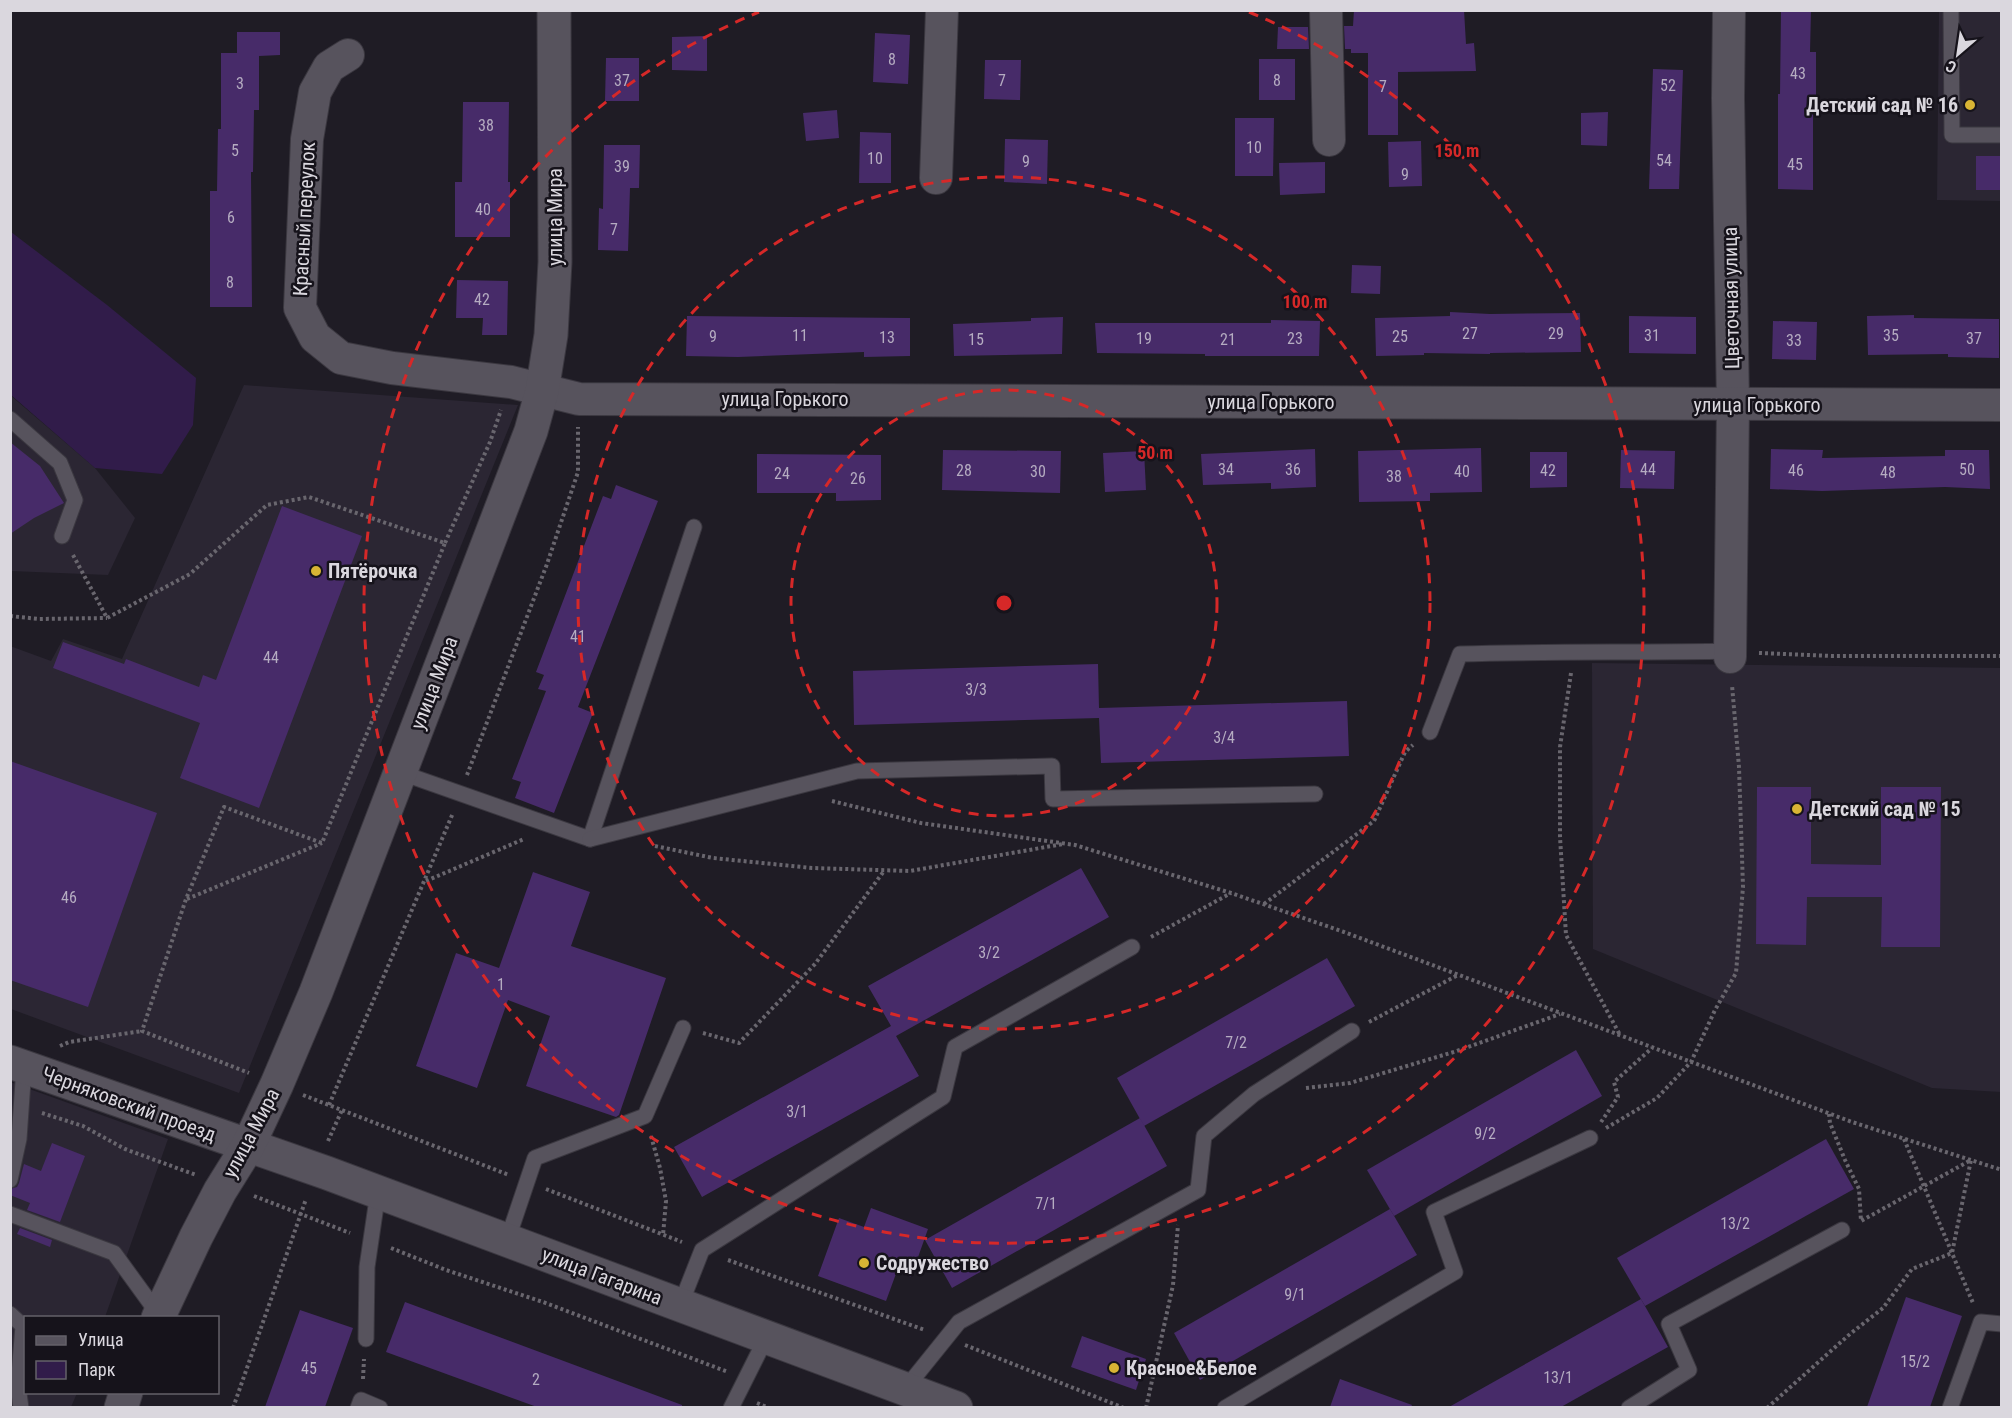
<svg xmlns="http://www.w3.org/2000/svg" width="2012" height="1418" viewBox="0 0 2012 1418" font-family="'Roboto Condensed',sans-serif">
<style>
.built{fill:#2b2633}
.green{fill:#311c4a}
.building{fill:#472b69}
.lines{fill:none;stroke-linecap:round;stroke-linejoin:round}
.lane-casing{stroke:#3b3840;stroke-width:17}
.street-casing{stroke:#3b3840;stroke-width:34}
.secondary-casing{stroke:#3b3840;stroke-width:35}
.path{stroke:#69666e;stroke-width:4;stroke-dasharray:3 3;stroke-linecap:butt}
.lane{stroke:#57535d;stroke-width:15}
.street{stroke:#57535d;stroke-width:32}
.secondary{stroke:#57535d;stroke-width:33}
.ring{fill:none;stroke:#d62828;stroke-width:3;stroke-dasharray:10 8}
.poi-dot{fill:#d8b434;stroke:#16131b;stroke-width:2}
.labels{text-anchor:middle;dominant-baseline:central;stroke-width:5;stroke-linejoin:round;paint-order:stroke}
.number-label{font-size:16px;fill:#b5acc1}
.poi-label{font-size:20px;font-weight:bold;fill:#dad7de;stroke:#16131b;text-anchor:start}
.street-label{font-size:20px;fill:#dad7de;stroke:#16131b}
.centre{fill:#d62828;stroke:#16131b;stroke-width:3}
.ring-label{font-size:18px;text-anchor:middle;font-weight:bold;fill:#d62828;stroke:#16131b;stroke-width:5;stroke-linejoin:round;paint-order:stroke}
</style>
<rect width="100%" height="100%" fill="#1f1c25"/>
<g class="built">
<path d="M1939,11H2001V201L1937,200Z"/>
<path d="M244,385L518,405L239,1093L11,1009L10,646L51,661L63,639L122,659Z"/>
<path d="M10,395L95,468L135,518L108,575L11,571Z"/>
<path d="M1592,663L2001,668V1092L1932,1088L1593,949Z"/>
<path d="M10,1082L168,1139L105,1317L26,1318V1392L77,1393L71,1407H11Z"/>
</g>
<path class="green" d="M11,232L107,305L196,378L193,425L162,474L95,468L11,395Z"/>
<g class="building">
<path d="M1354,10H1464L1466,44L1474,43L1476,71L1398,72V135H1368V53H1351V49H1345L1344,26H1353Z"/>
<path d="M1781,10H1811L1810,52H1816V98H1813V190L1778,189V94H1780Z"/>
<path d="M1278,27H1308L1309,49H1277Z"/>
<path d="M237,32H280V55L259,56V110H254L253,172H251L252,307H210V191H217L218,129H221V53H237Z"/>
<path d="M875,33L910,35L908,84L873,82Z"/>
<path d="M707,36V71L672,70V37Z"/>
<path d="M606,58H639V101H605Z"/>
<rect x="1259" y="59" width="36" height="41"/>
<path d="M985,60H1021L1020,100L984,99Z"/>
<path d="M1653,69L1683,70L1679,189H1649Z"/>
<path d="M463,102H509L508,182H510V237H455V182H462Z"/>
<path d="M837,110L839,138L806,141L803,113Z"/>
<path d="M1608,112L1607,146L1581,145V113Z"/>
<path d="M1235,118H1274L1273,176H1235Z"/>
<path d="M860,132L891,133V183H859Z"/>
<path d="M1005,139L1048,140L1047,184L1004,182Z"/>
<path d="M1421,141L1422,186L1389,187L1388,142Z"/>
<path d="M604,145H640L639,188H630L628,251L598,250L599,208L603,209Z"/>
<rect x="1976" y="156" width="25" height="34"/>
<path d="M1325,162V193L1280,195L1279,163Z"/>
<path d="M1352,265L1381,266L1380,294L1351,293Z"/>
<path d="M457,280L508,281L507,335H482L483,318H456Z"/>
<path d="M1450,312L1490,314L1580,313L1581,352L1490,353V354L1424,353V355L1376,356L1375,318L1450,316Z"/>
<path d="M1914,315V318L1999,319V358L1948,357V354L1868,355L1867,316Z"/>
<path d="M687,316L910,318V356L864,357V352L738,357L686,356Z"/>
<path d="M1629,316L1696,317V354L1629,353Z"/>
<path d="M1063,317L1062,354L954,356L953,324L1031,321V318Z"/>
<path d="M1271,320L1320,321L1319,356H1205V354L1097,353L1095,323H1271Z"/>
<path d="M1773,321L1817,322L1816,360L1772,359Z"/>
<path d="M10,442L40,466L64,503L34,518L10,534Z"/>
<path d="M1481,448L1482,492L1430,493V501L1359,502L1358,451Z"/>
<path d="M1315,449L1316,487L1271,489V483L1203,485L1201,454Z"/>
<path d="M1771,449L1823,450L1822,458L1945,456V450H1989L1990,489L1945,487L1822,491L1770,489Z"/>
<path d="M943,450L1061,451L1060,493L942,490Z"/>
<path d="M1621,450L1675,451L1674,489L1620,488Z"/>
<path d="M1144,451L1146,490L1105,492L1103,453Z"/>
<path d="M1530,452H1567V487L1530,488Z"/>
<path d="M757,454L881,455V500L836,501V493H757Z"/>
<path d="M616,485L658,501L578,707L593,713L554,813L515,798L521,782L512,779L546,691L538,689L544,675L536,672L603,496L611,499Z"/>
<path d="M282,506L362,536L259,808L180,778L200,723L53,668L63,642L124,664L126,659L199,687L203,675L216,680Z"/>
<path d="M1098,664L1099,708L1347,701L1349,756L1101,763L1099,718L854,725L853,671Z"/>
<path d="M10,761L157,813L88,1007L10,980Z"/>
<path d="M1757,787H1811V864L1881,865V787H1941L1940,947H1881L1882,897H1807L1806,945L1756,944Z"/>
<path d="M1081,868L1109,917L896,1036L919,1076L702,1197L674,1147L891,1026L868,986Z"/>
<path d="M533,872L590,892L571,946L666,978L619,1115L616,1117L526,1086L550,1016L508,1000L477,1088L416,1066L456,953L499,968Z"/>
<path d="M1327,958L1355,1006L1144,1126L1117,1078Z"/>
<path d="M1576,1050L1602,1096L1394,1216L1367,1170Z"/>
<path d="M1140,1118L1167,1166L952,1288L925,1240Z"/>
<path d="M1826,1139L1854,1189L1645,1306L1617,1258Z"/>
<path d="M52,1143L85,1156L60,1222L27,1210L30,1203L10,1195V1189L17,1187L19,1183L24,1164L41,1171Z"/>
<path d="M871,1208L928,1229L911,1277L897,1271L886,1301L818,1276L839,1218L864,1227Z"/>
<path d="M1390,1209L1417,1255L1200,1380L1174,1333Z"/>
<path d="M20,1228L52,1240L50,1247L17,1234Z"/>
<path d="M1906,1297L1962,1316L1930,1407H1867Z"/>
<path d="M1641,1299L1668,1347L1561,1407H1449Z"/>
<path d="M405,1302L682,1405V1407H537L386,1352Z"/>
<path d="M300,1310L353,1328L325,1407H265Z"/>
<path d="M1082,1336L1146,1359L1136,1390L1071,1367Z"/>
<path d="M1340,1379L1412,1405L1411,1407H1330Z"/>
</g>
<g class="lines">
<g class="lane-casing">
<g id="lane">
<path d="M1951,10L1952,135H2002"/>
<path d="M10,419L60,463L75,500L62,536"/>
<path d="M1430,732L1460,654C1551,651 1641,653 1731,651"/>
<path d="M399,772L590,839L694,527"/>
<path d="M590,839L857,771L1052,766L1053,799L1315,794"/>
<path d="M10,1180L19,1139L24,1067"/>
<path d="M10,1214L114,1253L159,1315"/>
<path d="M507,1241L535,1158L645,1116L683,1028"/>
<path d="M680,1306L702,1250L943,1097L955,1047L1132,947"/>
<path d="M10,1314L23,1326L18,1386L21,1408"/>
<path d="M366,1339L367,1267L378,1192"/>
<path d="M905,1389L959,1322L1198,1190L1204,1136L1254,1094L1352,1031"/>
<path d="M358,1408L361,1400L380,1408"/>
<path d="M731,1408L766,1338"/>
<path d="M1225,1408L1455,1272L1434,1212L1590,1138"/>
<path d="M1629,1408L1689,1370L1669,1324L1842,1230"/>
<path d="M1950,1408L1981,1322L2002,1324"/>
</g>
</g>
<g class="street-casing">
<g id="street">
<path d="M1326,10L1329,140"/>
<path d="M1729,10L1728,98L1733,405L1730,657"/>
<path d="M348,55L329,67L315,92L307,139L300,308L315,337L341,358L392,368L511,382L579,399L2002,405"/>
<path d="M936,178L942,10"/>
</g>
</g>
<g class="secondary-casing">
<g id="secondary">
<path d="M10,1062L327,1173L956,1408"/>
<path d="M158,1318L196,1237L220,1191L248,1146L277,1084L316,992L531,431L542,391L551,335L555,262L554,10"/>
<path d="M121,1408L126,1392"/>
</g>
</g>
<g class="path">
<path d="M445,543L490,442L501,410"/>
<path d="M73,555L107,618L190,574L267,505L309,497L445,543L322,843L224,807L186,899L142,1031L249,1073"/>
<path d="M10,616L39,619L107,618"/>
<path d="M1759,653L1832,656H2002"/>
<path d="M1571,673L1560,747V837L1566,935L1620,1035"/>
<path d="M467,775L547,564L578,472V427"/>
<path d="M832,801L921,823L1075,845L1231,893L1344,932L1852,1122L2002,1170"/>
<path d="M655,846L713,858L812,868L910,871L1063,844"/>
<path d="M426,881L524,839"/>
<path d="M187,899L322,843"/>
<path d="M1264,904L1374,821L1405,752L1413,745"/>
<path d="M1151,937L1231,893"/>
<path d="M1369,1022L1458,975"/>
<path d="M703,1033L739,1043L815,964L884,871"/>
<path d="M60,1046L69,1042L142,1031"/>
<path d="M1306,1088L1350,1083L1457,1051L1560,1014"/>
<path d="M303,1095L509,1175"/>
<path d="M329,1105L453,813"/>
<path d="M42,1113L83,1126L125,1149L196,1175"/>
<path d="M1601,1122L1618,1097L1614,1082L1652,1048"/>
<path d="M1606,1128L1657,1098L1691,1062L1715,1010L1736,973L1743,887L1739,767L1732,685"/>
<path d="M651,1136L660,1168L666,1201L663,1235"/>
<path d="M1904,1139L1973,1303"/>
<path d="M328,1141L342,1110"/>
<path d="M546,1189L682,1242"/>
<path d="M254,1196L350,1233"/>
<path d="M391,1248L446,1270L543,1302L728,1372"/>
<path d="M728,1260L925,1330"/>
<path d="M965,1345L1124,1408"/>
<path d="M363,1379L364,1359"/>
<path d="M757,1403L769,1408"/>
<path d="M233,1408L306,1199"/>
<path d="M1146,1408L1173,1285L1178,1225"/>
<path d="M1767,1408L1850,1334L1883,1308L1912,1269L1952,1253L1971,1160L1861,1221L1859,1189L1845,1160L1830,1123L1829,1114"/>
</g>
<use href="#lane" class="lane"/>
<use href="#street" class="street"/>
<use href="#secondary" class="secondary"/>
</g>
<g class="ring">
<circle cx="1004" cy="603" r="213"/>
<circle cx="1004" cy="603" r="426"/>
<path d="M1249 12A640 640 0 1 1 759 12"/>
</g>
<g class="poi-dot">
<circle cx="1970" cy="105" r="6"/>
<circle cx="316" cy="571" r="6"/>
<circle cx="1797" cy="809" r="6"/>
<circle cx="864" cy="1263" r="6"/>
<circle cx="1114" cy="1368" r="6"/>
</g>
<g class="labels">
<g class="number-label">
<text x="892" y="59">8</text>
<text x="1798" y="73">43</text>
<text x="622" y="80">37</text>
<text x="1002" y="80">7</text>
<text x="1277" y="80">8</text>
<text x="240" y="83">3</text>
<text x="1668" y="85">52</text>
<text x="1383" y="86">7</text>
<text x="486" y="125">38</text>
<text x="1254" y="147">10</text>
<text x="235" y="150">5</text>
<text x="875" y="158">10</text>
<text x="1664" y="160">54</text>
<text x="1026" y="161">9</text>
<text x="1795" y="164">45</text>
<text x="622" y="166">39</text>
<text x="1405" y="174">9</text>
<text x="483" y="209">40</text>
<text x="231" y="217">6</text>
<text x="614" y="229">7</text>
<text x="230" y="282">8</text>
<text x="482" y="299">42</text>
<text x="1470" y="333">27</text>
<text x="1556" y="333">29</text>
<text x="800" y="335">11</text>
<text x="1652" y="335">31</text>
<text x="1891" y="335">35</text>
<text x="713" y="336">9</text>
<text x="1400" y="336">25</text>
<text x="887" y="337">13</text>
<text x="1144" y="338">19</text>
<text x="1295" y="338">23</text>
<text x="1974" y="338">37</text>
<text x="976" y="339">15</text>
<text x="1228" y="339">21</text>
<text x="1794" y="340">33</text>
<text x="1226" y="469">34</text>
<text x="1293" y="469">36</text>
<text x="1648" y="469">44</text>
<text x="1967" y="469">50</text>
<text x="964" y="470">28</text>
<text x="1548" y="470">42</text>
<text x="1796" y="470">46</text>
<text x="1038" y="471">30</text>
<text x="1462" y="471">40</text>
<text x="1888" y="472">48</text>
<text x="782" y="473">24</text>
<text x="1394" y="476">38</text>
<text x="858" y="478">26</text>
<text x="578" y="636">41</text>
<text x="271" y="657">44</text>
<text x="976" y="689">3/3</text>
<text x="1224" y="737">3/4</text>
<text x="69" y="897">46</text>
<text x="989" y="952">3/2</text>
<text x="501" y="984">1</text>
<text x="1236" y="1042">7/2</text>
<text x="797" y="1111">3/1</text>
<text x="1485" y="1133">9/2</text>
<text x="1046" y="1203">7/1</text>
<text x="1735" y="1223">13/2</text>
<text x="1295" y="1294">9/1</text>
<text x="1915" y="1361">15/2</text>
<text x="309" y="1368">45</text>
<text x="1558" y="1377">13/1</text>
<text x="536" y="1379">2</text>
</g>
<g class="poi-label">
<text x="1958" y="105" text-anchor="end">Детский сад № 16</text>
<text x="328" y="571">Пятёрочка</text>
<text x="1809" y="809">Детский сад № 15</text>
<text x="876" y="1263">Содружество</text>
<text x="1126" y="1368">Красное&amp;Белое</text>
</g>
<g class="street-label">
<text transform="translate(555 217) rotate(-90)">улица Мира</text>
<text transform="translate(304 219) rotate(-87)">Красный переулок</text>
<text transform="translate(1731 298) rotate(-91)">Цветочная улица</text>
<text x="785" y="399">улица Горького</text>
<text x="1271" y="402">улица Горького</text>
<text x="1757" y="405">улица Горького</text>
<text transform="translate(434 683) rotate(-69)">улица Мира</text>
<text transform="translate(129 1104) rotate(20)">Черняковский проезд</text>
<text transform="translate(251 1133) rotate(-62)">улица Мира</text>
<text transform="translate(602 1276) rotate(21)">улица Гагарина</text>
</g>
</g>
<circle cx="1004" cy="603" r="9" class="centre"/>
<g class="ring-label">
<text x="1457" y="157">150 m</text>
<text x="1305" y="308">100 m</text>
<text x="1155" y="459">50 m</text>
</g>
<rect width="2012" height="1418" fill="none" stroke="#dad7de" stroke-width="24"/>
<rect x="24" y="1316" width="195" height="78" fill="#16131b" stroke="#646169" stroke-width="1.5"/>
<rect x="36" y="1336" width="30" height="9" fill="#57535d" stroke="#646169" stroke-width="1.5"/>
<text x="78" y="1346" font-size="18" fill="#dad7de">Улица</text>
<rect x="36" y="1361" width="30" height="18" fill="#311c4a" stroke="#646169" stroke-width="1.5"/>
<text x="78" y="1376" font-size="18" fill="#dad7de">Парк</text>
<g transform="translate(1958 54) rotate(209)" stroke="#16131b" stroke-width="4.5" paint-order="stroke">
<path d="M0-4.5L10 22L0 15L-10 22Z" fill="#dad7de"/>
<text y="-9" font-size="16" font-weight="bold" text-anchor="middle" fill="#dad7de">С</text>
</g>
</svg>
